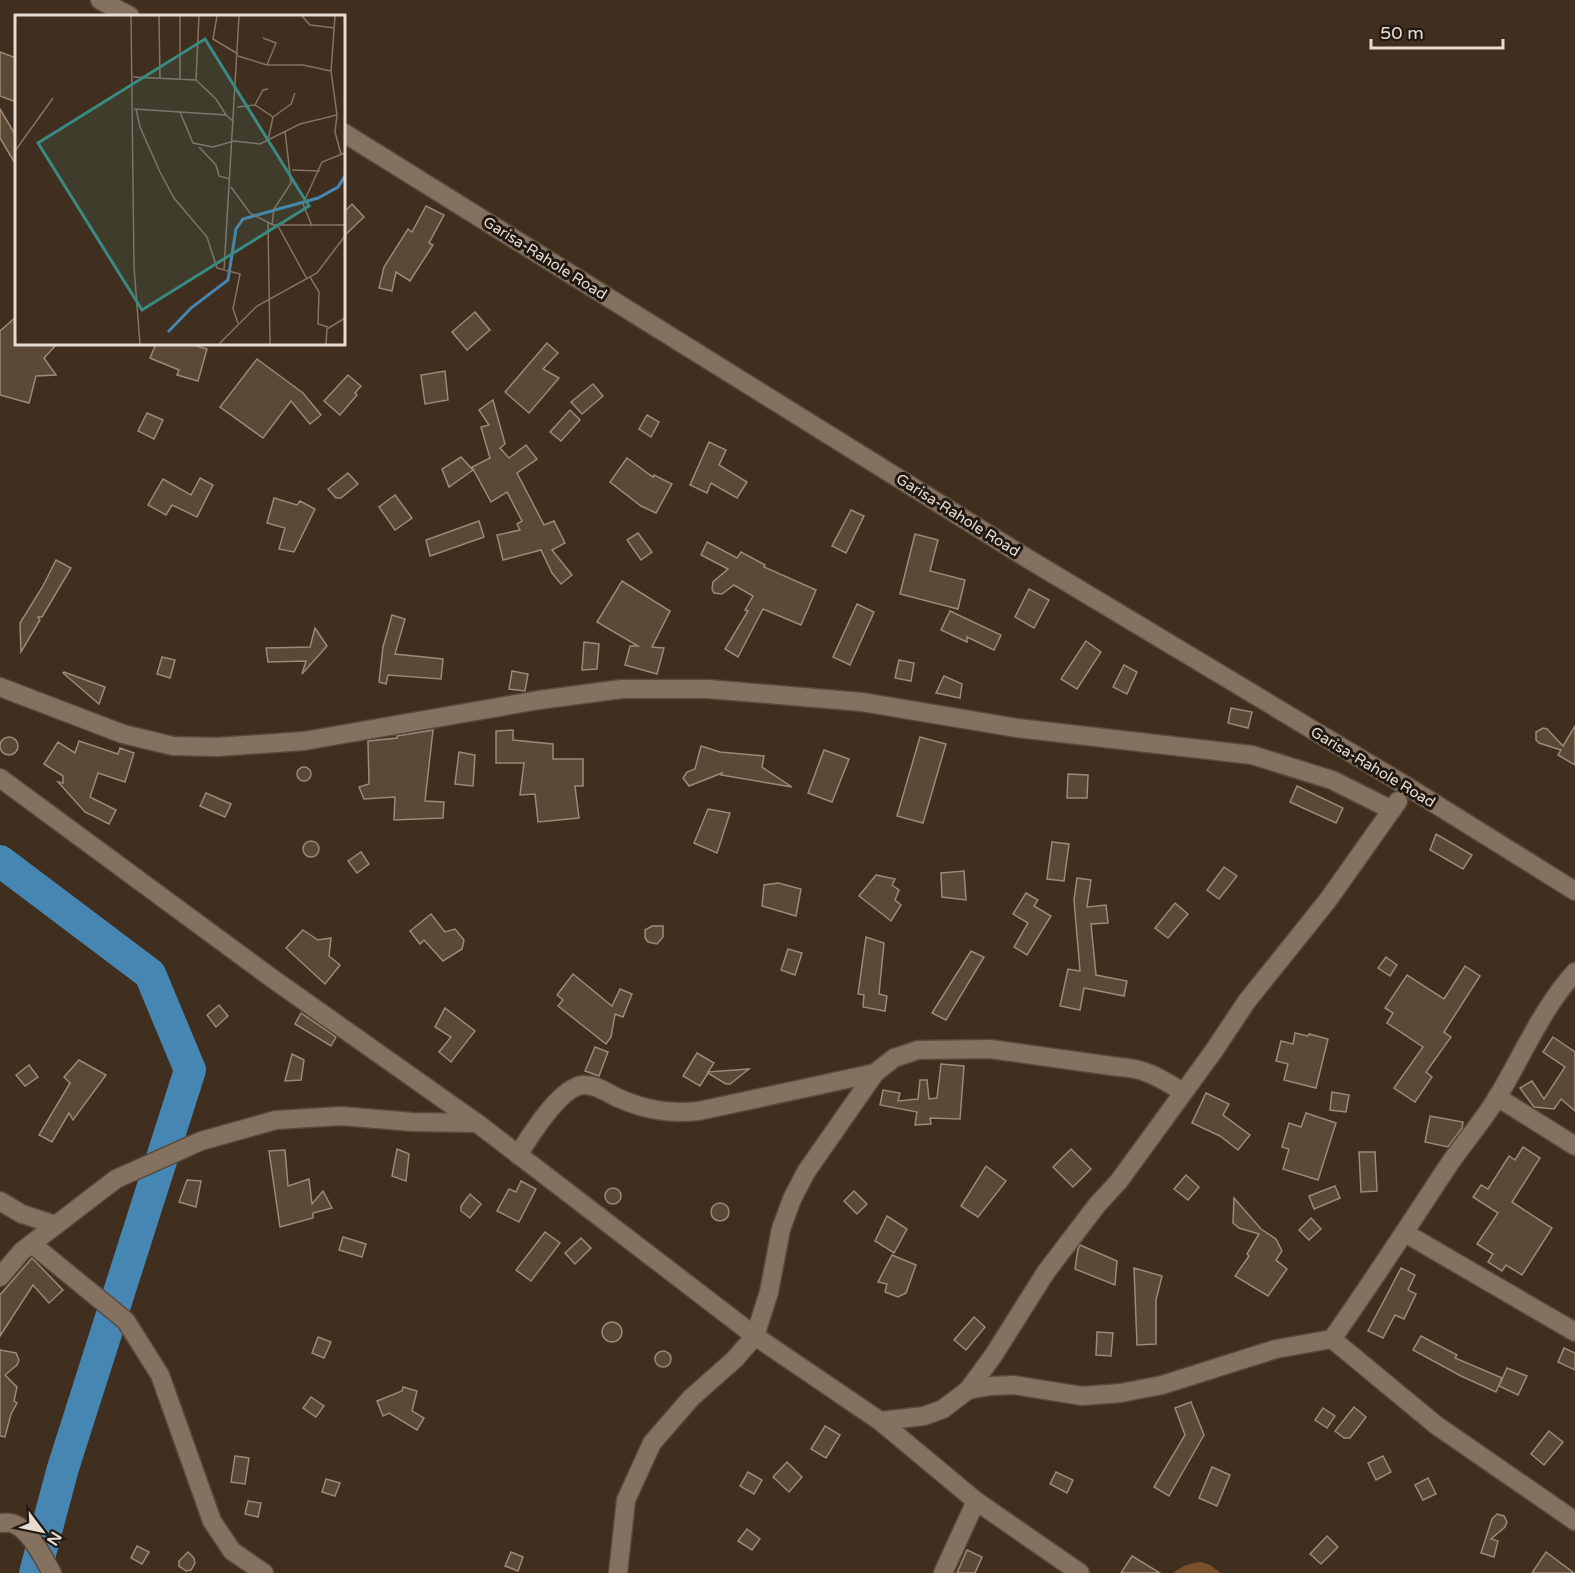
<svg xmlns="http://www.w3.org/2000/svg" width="1575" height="1573" viewBox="0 0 1575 1573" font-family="'Varela Round',sans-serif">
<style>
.green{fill:#795029}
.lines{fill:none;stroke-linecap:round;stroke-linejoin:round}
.river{stroke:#4686b2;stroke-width:32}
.building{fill:#5b4837;stroke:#9e8876;stroke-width:1.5}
.minor-casing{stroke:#58493c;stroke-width:21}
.minor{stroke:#85715f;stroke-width:18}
.labels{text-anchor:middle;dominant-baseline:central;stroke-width:6;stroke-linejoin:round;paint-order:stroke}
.street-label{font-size:15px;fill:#e7dcd2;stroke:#201811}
.inset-river{fill:none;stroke:#4686b2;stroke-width:3}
.inset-road{fill:none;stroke:#837466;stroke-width:1.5}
.view{fill:#3a8a82;fill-opacity:0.15;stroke:#3a8a82;stroke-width:3}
.inset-edge{fill:none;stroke:#e7dcd2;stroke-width:3}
</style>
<rect width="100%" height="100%" fill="#402e1e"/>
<path class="green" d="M1201,1562L1210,1565L1221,1573H1173C1182,1566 1189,1563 1201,1562Z"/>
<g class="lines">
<path class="river" d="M0,861L150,974L190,1070L63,1468L35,1573"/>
</g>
<g class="building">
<path d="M0,52L16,58V102L0,96Z"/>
<path d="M0,109L16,136V165L0,138Z"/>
<path d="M352,204L364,217L344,236V212Z"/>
<path d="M426,206L444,215L429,243L433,245L410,281L396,272L392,291L379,288L384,267L408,229L412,232Z"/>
<path d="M475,312L490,330L467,350L452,332Z"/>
<path d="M16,317V344H57L44,358L56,375L36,376L29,403L0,395V331Z"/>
<path d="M547,343L558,353L543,369L559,378L529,413L505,392Z"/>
<path d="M156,344H190L207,349L198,381L177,375L179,370L150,358Z"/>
<path d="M257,359L303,393L321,415L310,424L291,401L263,438L220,407Z"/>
<path d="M445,371L448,400L425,404L421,375Z"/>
<path d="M348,375L361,386L355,393L357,395L340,415L324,401Z"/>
<path d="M593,384L603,396L582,414L571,402Z"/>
<path d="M493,400L505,444L500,448L509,458L526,445L537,459L517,473L544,525L554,521L565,543L552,550L572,575L561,584L552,573L541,550L503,560L497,535L520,530L517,524L522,521L507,492L491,502L472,467L490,458L481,427L489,425L479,410Z"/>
<path d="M570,410L580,420L561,441L550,432Z"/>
<path d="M147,413L163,420L154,439L138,431Z"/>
<path d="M647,415L659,422L651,437L639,429Z"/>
<path d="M709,442L726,450L719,465L747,482L737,498L711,483L707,493L690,485Z"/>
<path d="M461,457L473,470L449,487L442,469Z"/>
<path d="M627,458L653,477L654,475L672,484L656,513L641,506L610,482Z"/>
<path d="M348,473L358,484L341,498H336L328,489Z"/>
<path d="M200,478L213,485L197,517L172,505L166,515L148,505L163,479L191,495Z"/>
<path d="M395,495L412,518L395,530L379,507Z"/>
<path d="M274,498L297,505L300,501L315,509L294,552L279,549L285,528L267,523Z"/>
<path d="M851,510L864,516L846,553L832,546Z"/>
<path d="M479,521L484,537L430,556L426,540Z"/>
<path d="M638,533L652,552L641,560L627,540Z"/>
<path d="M915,534L938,540L930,571L965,580L958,609L900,594Z"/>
<path d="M707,542L737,558L741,552L765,565L764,567L816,590L801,625L763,609L738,657L725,649L748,611L745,610L753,596L734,585L722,594L714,593L712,589L713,582L728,569L701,555Z"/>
<path d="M56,560L71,568L42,617H38L40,620L21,652L20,623L43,586Z"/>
<path d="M622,581L670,611L652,647L664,648L657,674L625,665L630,646H638L597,622Z"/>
<path d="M1029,589L1049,600L1034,628L1015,617Z"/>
<path d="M857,604L874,612L850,665L833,657Z"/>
<path d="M950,611L1001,635L994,650L967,637V642L941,630Z"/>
<path d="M392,615L405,619L395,654L443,659L441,679L388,675L386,684L379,682L383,647Z"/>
<path d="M315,628L327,646L302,674L306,661L268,662L266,648L310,647Z"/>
<path d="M1086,641L1101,652L1077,689L1061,679Z"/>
<path d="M584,642L599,644L597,669L582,670Z"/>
<path d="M162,657L175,660L170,678L157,674Z"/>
<path d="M899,660L914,663L911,681L895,678Z"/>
<path d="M1124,665L1137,672L1127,694L1113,687Z"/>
<path d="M512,671L528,674L525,691L509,689Z"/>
<path d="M64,672L105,687L99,704L63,673Z"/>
<path d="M944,676L962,684L960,698L936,693Z"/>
<path d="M1231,708L1252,712L1248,728L1228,723Z"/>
<path d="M1575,726V765L1558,755L1561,750L1539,743L1536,740V732L1543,728L1547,729L1563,746Z"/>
<path d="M433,730L425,801L444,802L443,818L394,820L395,797L364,799L359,787L369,784L368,741L397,738V736Z"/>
<path d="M513,730V740L553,744V759H583V786H575L579,818L538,822L535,794L520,795L524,763H496V731Z"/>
<circle cx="9" cy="746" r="9"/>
<path d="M920,737L946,744L923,823L897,816Z"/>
<path d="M79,741L118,754L120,748L134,753L125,782L98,773L90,797L116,810L109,824L85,812L58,782L63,783V776L44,764L58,742L75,753Z"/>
<path d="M701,746L720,752L764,756L762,767L792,787L721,775L722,773L689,786L683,778L687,772L695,769Z"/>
<path d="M824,750L849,759L832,802L808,793Z"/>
<path d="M459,752L475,755L473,786L455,784Z"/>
<circle cx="304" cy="774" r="7"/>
<path d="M1068,774L1088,775L1087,798H1067Z"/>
<path d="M1297,786L1343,808L1336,823L1290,802Z"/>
<path d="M206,793L231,804L225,817L200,806Z"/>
<path d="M708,809L730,813L717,853L694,843Z"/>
<path d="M1436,834L1472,855L1463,869L1430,850Z"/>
<circle cx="311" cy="849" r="8"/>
<path d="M1052,842L1069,844L1064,881L1047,879Z"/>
<path d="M361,852L369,864L357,873L348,861Z"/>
<path d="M1224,867L1237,876L1219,899L1207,890Z"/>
<path d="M964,871L966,900L942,897L941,873Z"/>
<path d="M876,875L895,879L892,885L899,890L895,900L901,905L891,921L859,896Z"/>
<path d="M1077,878L1091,880L1087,907L1106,905L1108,923L1091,924L1096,975L1127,981L1124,996L1084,988L1080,1010L1060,1006L1068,969L1080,971L1074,900Z"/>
<path d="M778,883L801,889L796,916L762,906L764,885Z"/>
<path d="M1026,893L1038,900L1034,906L1051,916L1027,955L1014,947L1028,923L1013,914Z"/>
<path d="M1175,903L1188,914L1168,938L1155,928Z"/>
<path d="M431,914L445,932L455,929L464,940L462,949L443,961L424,940L420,944L410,931Z"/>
<path d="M652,926H663V937L657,944L648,942L645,938V930Z"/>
<path d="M303,930L318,940L331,938L329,956L340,965L325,984L286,948Z"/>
<path d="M866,937L884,943L879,994L887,996L885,1011L863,1007L864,995L858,994Z"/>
<path d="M788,949L802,953L795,975L781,970Z"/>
<path d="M971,951L984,957L946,1020L932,1013Z"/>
<path d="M1386,957L1397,965L1390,976L1378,968Z"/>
<path d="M1465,966L1480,976L1444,1032L1451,1037L1426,1072L1432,1077L1415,1102L1394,1088L1423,1047L1387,1023L1393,1013L1385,1008L1407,975L1444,999Z"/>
<path d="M573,974L612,1006L620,989L632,994L623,1017L615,1014L611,1037L606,1044L558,1006L563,1000L557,995Z"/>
<path d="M219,1005L228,1016L216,1027L207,1015Z"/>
<path d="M445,1008L475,1031L451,1062L439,1052L451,1037L435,1027Z"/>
<path d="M301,1013L336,1037L331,1046L295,1024Z"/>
<path d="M1295,1033L1308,1036L1309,1034L1328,1039L1316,1088L1284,1080L1288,1064L1276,1061L1281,1041L1293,1044Z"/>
<path d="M1553,1037L1575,1052V1111L1561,1099L1554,1109L1534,1107L1520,1088L1532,1081L1544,1099L1565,1067L1543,1052Z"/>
<path d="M595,1047L608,1052L599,1076L585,1071Z"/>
<path d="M697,1053L714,1063L708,1072L749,1069L730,1084H726L708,1073L700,1086L683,1076Z"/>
<path d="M292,1054L304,1060L301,1080L285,1081Z"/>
<path d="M79,1060L106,1075L73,1120L69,1113L52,1142L39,1135L70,1083L64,1077Z"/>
<path d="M941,1064L964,1066L960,1119L930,1118L931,1124L915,1125L917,1112L880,1105L883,1090L900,1093L898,1101L918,1099L920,1080H927L929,1099L937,1098Z"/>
<path d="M29,1065L38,1077L25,1086L16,1075Z"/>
<path d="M1332,1092L1349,1095L1346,1112L1330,1110Z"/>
<path d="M1206,1093L1229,1104L1223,1115L1250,1135L1238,1150L1220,1136L1192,1123Z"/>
<path d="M1306,1113L1336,1123L1318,1180L1283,1169L1289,1149L1282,1147L1289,1123L1301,1127Z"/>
<path d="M1430,1116L1463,1122L1462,1128L1448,1147L1425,1142Z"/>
<path d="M1523,1147L1540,1158L1512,1202L1552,1228L1522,1275L1506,1265L1502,1271L1488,1262L1493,1254L1477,1244L1498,1213L1473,1197L1481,1185L1488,1189L1509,1156L1515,1160Z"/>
<path d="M397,1149L409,1154L406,1181L392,1176Z"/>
<path d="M1071,1149L1091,1169L1073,1187L1053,1167Z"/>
<path d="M285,1150L288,1186L309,1179L312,1204L323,1191L332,1208L313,1213V1218L280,1227L269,1151Z"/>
<path d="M1359,1152H1375L1377,1191L1361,1192Z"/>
<path d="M986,1166L1006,1181L978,1217L961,1206Z"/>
<path d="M1186,1175L1199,1187L1188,1200L1174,1189Z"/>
<path d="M187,1180L201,1181L196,1207L179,1202Z"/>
<path d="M521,1181L536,1189L519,1222L497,1211L509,1189L516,1192Z"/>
<path d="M1335,1186L1340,1198L1314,1209L1309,1196Z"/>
<circle cx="613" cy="1196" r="8"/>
<path d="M854,1191L867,1204L857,1214L844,1201Z"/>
<path d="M470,1194L481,1204L470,1218L461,1211V1206Z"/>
<path d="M1234,1198L1261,1229L1276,1239L1282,1251L1276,1260L1287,1269L1268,1296L1235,1276L1249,1256L1247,1254L1259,1234L1239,1228L1233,1223Z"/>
<circle cx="720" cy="1212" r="9"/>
<path d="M887,1216L907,1229L894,1253L875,1241Z"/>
<path d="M1311,1218L1321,1229L1309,1240L1299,1230Z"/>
<path d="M545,1232L560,1243L531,1281L516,1270Z"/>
<path d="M343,1237L366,1244L362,1257L339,1250Z"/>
<path d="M581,1238L591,1248L575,1264L565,1253Z"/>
<path d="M1080,1245L1117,1261L1115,1285L1075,1269L1078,1249Z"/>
<path d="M892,1255L916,1265L906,1293L898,1297L885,1292L887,1284L878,1282Z"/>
<path d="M32,1258L63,1290L49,1303L33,1285L0,1336V1295Z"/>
<path d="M1134,1268L1162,1276L1156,1300V1344L1137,1345Z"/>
<path d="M1401,1268L1415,1275L1408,1290L1416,1294L1404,1319L1395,1315L1383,1338L1368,1331Z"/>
<path d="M974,1317L985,1327L966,1350L954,1340Z"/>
<circle cx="612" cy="1332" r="10"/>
<path d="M1097,1332L1113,1333L1111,1356L1096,1355Z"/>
<path d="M1421,1336L1457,1355L1455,1358L1502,1378L1496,1392L1461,1376L1413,1350Z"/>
<path d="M318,1337L331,1342L324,1358L312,1353Z"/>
<path d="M1564,1348L1575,1353V1370L1558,1362Z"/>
<path d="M0,1350L16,1353L19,1360L17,1365L5,1375L17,1387L14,1401L17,1403L11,1414L5,1437L0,1436Z"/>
<circle cx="663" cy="1359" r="8"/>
<path d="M1507,1368L1527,1376L1518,1395L1499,1386Z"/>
<path d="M403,1387L417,1391L412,1411L424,1418L417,1430L389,1413L383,1416L377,1401L402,1391Z"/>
<path d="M311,1397L324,1406L316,1417L303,1408Z"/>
<path d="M1191,1402L1204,1435L1169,1496L1154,1487L1185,1435L1175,1408Z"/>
<path d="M1354,1407L1366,1417L1350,1438H1344L1335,1431Z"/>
<path d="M1323,1408L1335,1416L1327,1428L1315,1420Z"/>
<path d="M825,1426L840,1435L826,1458L811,1449Z"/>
<path d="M1549,1431L1563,1442L1544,1465L1531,1454Z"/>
<path d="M235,1456L249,1458L245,1484L231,1482Z"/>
<path d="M1383,1456L1391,1472L1376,1480L1368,1463Z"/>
<path d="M787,1462L802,1477L789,1492L773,1477Z"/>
<path d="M1212,1467L1230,1475L1217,1506L1199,1498Z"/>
<path d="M748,1472L762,1480L754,1494L740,1486Z"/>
<path d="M1056,1472L1073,1480L1067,1493L1050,1484Z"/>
<path d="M1428,1478L1436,1494L1423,1500L1415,1485Z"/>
<path d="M326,1479L340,1483L335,1496L322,1492Z"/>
<path d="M248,1501L261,1503L258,1517L245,1514Z"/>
<path d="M1497,1514L1504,1516L1507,1522L1505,1527L1491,1539L1498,1541L1494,1557L1481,1553L1492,1519Z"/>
<path d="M747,1529L760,1539L752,1550L738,1541Z"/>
<path d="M1327,1536L1338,1547L1321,1564L1310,1554Z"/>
<path d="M137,1546L149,1552L142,1564L131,1558Z"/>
<path d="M967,1550L982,1557L975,1573H957Z"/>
<path d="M188,1552L194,1558L195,1563L191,1570L186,1571L179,1566V1561Z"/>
<path d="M511,1552L523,1557L518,1571L505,1566Z"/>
<path d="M1546,1552L1574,1573H1532Z"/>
<path d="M1132,1556L1160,1573H1121Z"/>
</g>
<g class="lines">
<g class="minor-casing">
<g id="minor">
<path d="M100,0L130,16"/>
<path d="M344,133L1025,557L1408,787L1575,891"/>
<path d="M0,687L123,734L173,746L217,747L304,741L539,700L622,689H708L862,702L1017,728L1252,755L1332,780L1392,810"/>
<path d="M0,778L273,979L477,1123L755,1336L880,1421L976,1501L1080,1573"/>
<path d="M1497,1097L1575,1146"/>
<path d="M518,1155C530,1136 560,1087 583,1085C596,1084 607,1093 618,1098C646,1110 668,1114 699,1111L875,1073"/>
<path d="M0,1201L22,1214L56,1225"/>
<path d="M1405,1233L1575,1332"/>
<path d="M32,1244L126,1321L160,1375L212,1521L232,1551L264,1573"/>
<path d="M0,1277L22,1251L116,1179L201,1141L276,1120L341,1116L413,1122L477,1123"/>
<path d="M1332,1339C1373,1281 1411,1222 1450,1163C1465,1141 1484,1120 1498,1096C1524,1053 1541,1010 1575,972"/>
<path d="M968,1390L991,1386L1014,1385L1082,1396L1121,1393L1162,1385L1276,1349L1332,1339L1436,1425L1575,1521"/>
<path d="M880,1421L924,1416L943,1409L968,1390L993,1356L1046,1272L1097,1205L1119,1181L1213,1052L1247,1001L1328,900L1398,801"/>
<path d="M0,1523C4,1523 11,1522 14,1524C30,1530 44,1559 52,1573"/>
<path d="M618,1573L626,1500L652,1443L691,1398L735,1359L755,1336L769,1292L781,1229L792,1199L806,1172L875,1073L894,1058L918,1050L990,1049L1119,1067C1146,1068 1161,1079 1183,1092"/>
<path d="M943,1573L976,1501"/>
</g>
</g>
<use href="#minor" class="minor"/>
</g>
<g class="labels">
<g class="street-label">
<text transform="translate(545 258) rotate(32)">Garisa-Rahole Road</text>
<text transform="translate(958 515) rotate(32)">Garisa-Rahole Road</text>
<text transform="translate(1373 767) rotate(31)">Garisa-Rahole Road</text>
</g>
</g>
<g transform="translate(15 15)">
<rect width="330" height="330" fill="#402e1e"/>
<path class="inset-river" d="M153,317L176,293L213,265L221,214L228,204L303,183L323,172L330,161"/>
<path class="inset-road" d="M116,1L119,252L125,329M144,1L145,64M165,1V65M184,1L181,65L201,84L211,100M202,1L198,24L223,39M287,1L295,10L320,13M248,23L261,28L252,50M223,41L252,50H288L316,56M118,62L181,65M240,90L248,75L253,74M222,92L240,90L258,102L253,125M119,94L211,100L219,107M121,94L125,112L145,157L159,183L192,222L202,253L225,259L218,294L223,308M165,97L178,128L198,132L219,126L245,129L285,109L322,100L316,56L320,1M322,100L320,117L326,139M258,102L276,89L280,78M184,132L201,150L204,161L215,164M0,136L38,83M277,155L305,156M216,172L235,198L258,210H330M253,208L255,329M257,209L259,194L276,168L270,116M263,211L292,264M297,211L288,189L307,147L330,138M209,255L224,1M295,262L304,277L303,309L313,312M204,329L242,291L302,258L330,221M311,329L312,314L330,303"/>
<path class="view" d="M190,24L294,191L127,295L23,128Z"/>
<rect width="330" height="330" class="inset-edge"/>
</g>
<g transform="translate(42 1531) rotate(122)" stroke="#201811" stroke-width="4.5" paint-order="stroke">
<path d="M0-4.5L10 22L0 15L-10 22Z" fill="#e7dcd2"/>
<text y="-9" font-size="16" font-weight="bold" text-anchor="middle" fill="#e7dcd2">N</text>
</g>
<path d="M1371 39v9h132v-9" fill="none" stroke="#e7dcd2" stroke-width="3"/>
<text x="1380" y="39" font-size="18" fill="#e7dcd2" stroke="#201811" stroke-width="4.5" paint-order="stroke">50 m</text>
</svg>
